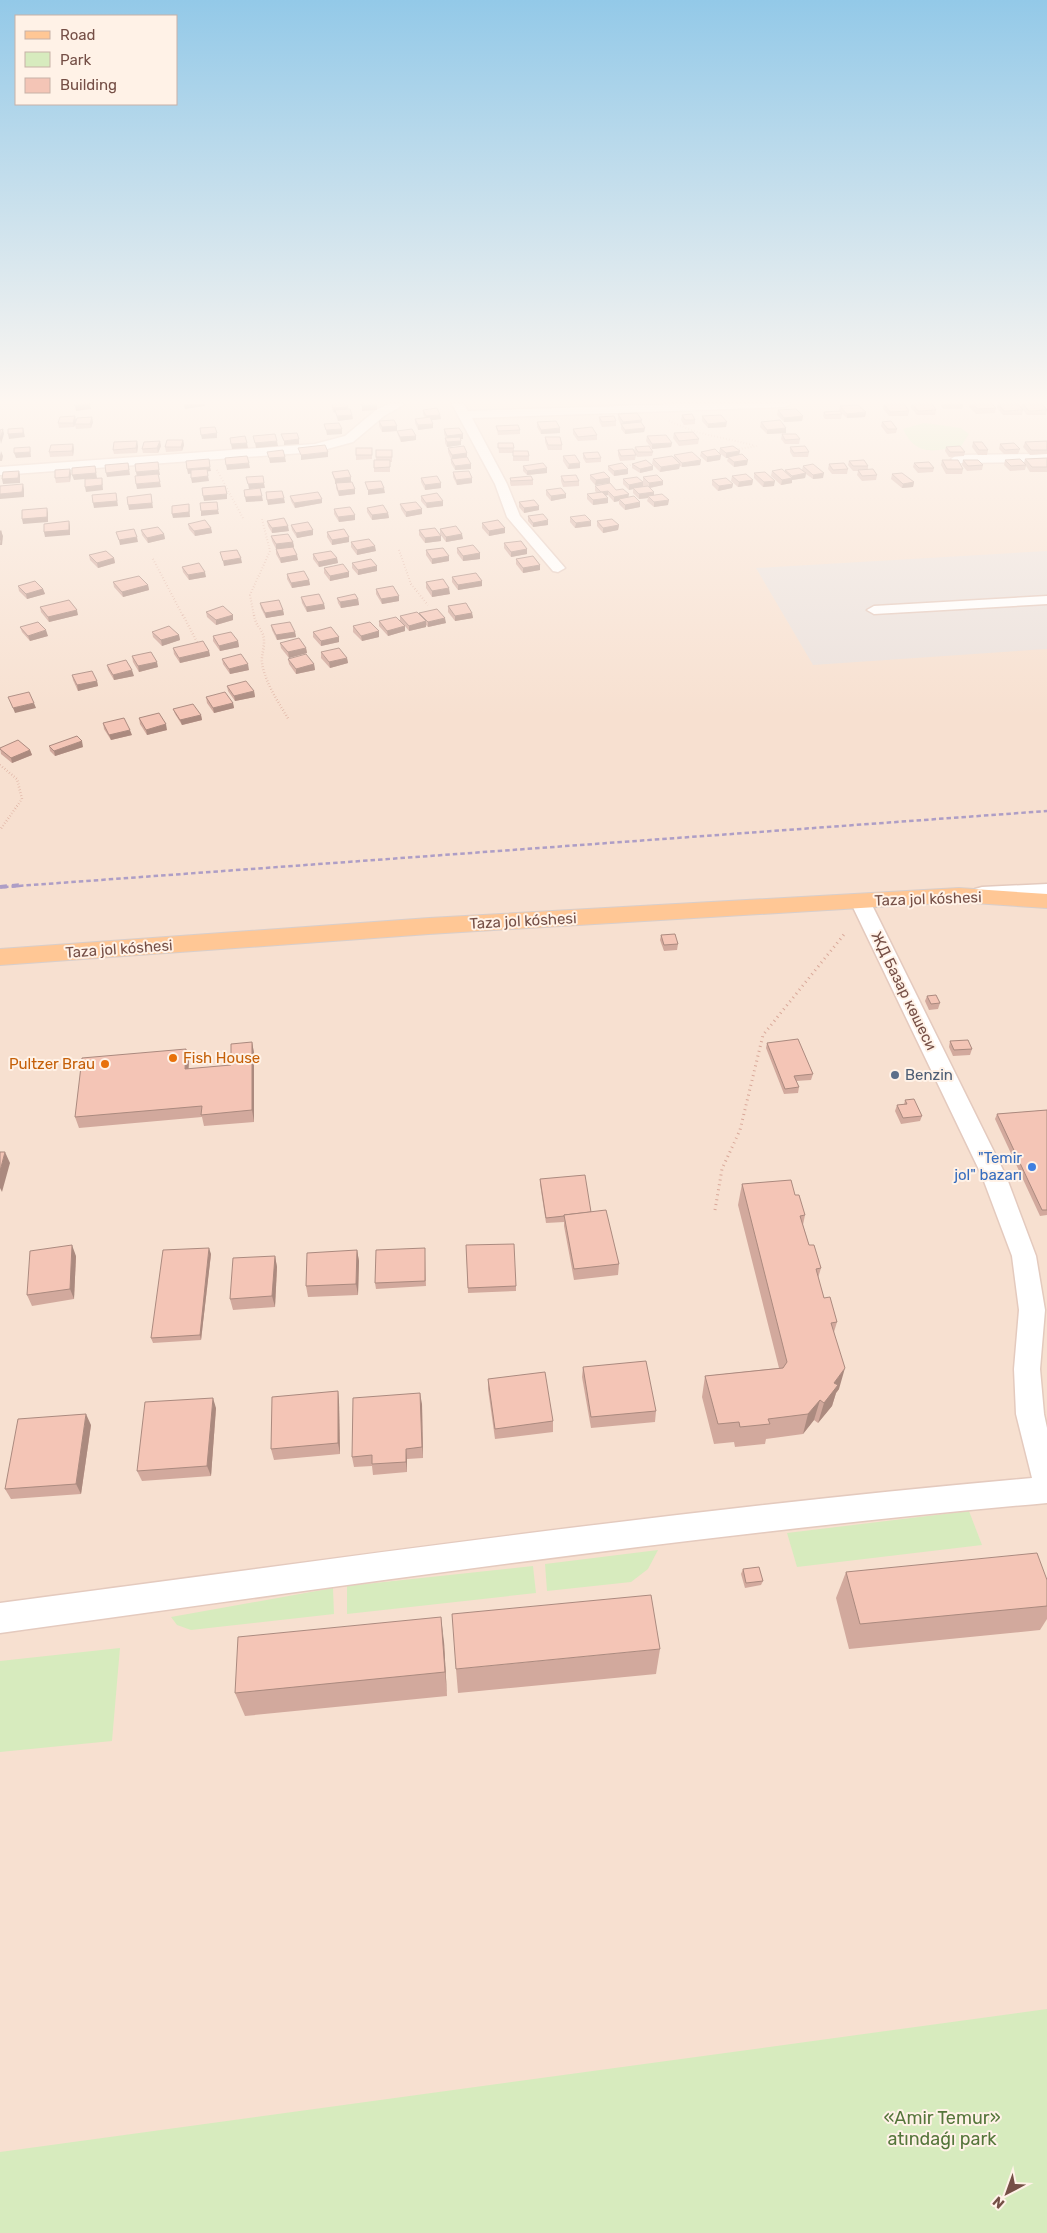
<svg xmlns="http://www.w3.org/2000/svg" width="1047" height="2233" viewBox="0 0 1047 2233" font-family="Rubik,sans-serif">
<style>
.residential{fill:#f7e0d0}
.industrial{fill:#ebe1dc}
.green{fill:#d7ebbe}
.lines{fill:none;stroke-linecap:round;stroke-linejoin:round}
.minor-casing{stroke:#e4cabe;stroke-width:3}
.major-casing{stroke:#d8cecb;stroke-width:2}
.path-far2{stroke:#d9a899;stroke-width:2;stroke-dasharray:0.5 2.5;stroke-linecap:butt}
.path-far1{stroke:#d9a899;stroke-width:2.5;stroke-dasharray:0.5 2.5;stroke-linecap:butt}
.path{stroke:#d9a899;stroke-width:3;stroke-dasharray:1 4;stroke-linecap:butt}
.minor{fill:#fff;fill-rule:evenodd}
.major{fill:#ffc795;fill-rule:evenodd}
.rail-far1{stroke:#ae9ec6;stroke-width:2.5;stroke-dasharray:4.5 3;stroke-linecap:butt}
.rail{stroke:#ae9ec6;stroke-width:4;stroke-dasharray:7 5;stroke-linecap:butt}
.wall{fill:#d2a99d}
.shaded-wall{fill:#ab8a7f}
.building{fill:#f4c5b6;stroke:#ab8a7f}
.food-dot{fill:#e8710a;stroke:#fff2e7;stroke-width:2}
.service-dot{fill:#5c6f8a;stroke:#fff2e7;stroke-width:2}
.shop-dot{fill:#3f7fe0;stroke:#fff2e7;stroke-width:2}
.labels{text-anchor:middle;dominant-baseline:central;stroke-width:4;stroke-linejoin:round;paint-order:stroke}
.street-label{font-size:15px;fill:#754f46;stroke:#fff2e7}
.food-label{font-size:15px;fill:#c56008;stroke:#fff2e7;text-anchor:start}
.service-label{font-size:15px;fill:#4e5e75;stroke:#fff2e7;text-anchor:start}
.shop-label{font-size:15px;fill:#366cbe;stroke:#fff2e7;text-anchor:end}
.near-park-label{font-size:18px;fill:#55763b;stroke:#fff2e7}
</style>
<rect width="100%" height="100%" fill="#fdeddf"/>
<rect class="residential" x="0" y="404" width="1047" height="1829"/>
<path class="industrial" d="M1047,551V649L813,665L756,568Z"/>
<g class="green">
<path d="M924,423L961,428L969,434L961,446C932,452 916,456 903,429Z"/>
<path d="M969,1511L982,1545L797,1567L787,1533Z"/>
<path d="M658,1550L648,1569L631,1582L547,1591L545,1564Z"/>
<path d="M533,1566L536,1593L347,1614V1586Z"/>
<path d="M333,1588L334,1614L191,1630L177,1625L171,1617Z"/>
<path d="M120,1648L112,1741L0,1752V1661Z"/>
<path d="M1047,2009V2233H0V2152Z"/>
</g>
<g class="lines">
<g class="minor-casing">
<g id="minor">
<path d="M389,404H405L384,416L353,442L316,452L0,475V467L315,444L345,436L376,410Z"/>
<path d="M452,404H464L468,411L677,404H790L784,407L472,418L507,484L520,516L565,568L558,572L553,571L507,517L495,484Z"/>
<path d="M1047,454V462L957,463L951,459L957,455Z"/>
<path d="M1047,596V604L874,614L867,610L874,606Z"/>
<path d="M1047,884V896L982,899L975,897L972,893L975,889L982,887Z"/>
<path d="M860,895L867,897L870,901L1006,1176L1036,1256L1045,1310L1040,1369L1044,1414L1047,1428V1503C696,1534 349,1585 0,1633V1603C344,1558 687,1508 1032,1478L1016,1414L1014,1369L1019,1310L1012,1256L982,1176L850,901L853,897Z"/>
</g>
</g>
<g class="major-casing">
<path id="major" d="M959,888L1047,894V908L959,902L429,934L0,965V949L429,918Z"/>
</g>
<g class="path-far2">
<path d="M669,421L696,432L753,445"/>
<path d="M733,450L757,446"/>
<path d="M621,467L635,464"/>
<path d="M217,470L244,520"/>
<path d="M399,550L411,584L428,605"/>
<path d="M153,559L183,616"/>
<path d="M254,616L250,595L270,551L262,519"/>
</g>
<g class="path-far1">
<path d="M183,615L197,642"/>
<path d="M254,615C256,625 258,625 262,632C267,643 261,653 262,663C265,683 279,703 289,720"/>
<path d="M0,765L17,779L22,799L0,830"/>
</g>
<path class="path" d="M715,1210L722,1169L740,1130L763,1035L846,932"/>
<use href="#minor" class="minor"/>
<use href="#major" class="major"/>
<path class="rail-far1" d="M4,887L1047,811"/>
<path class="rail" d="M0,887L22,885"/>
</g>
<g class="wall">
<path d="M332,404L349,409L352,415L353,419L338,421L335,412L334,413L332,409Z"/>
<path d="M884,404L909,411L908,416H889L883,409Z"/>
<path d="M911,404H932L936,410L935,415H917L911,408Z"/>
<path d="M941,404H962L963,405L962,409H943L941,406Z"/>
<path d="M970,404H992L996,408L995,413L976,414L969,407Z"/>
<path d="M997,404H1018L1023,410L1022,415H1003L997,408Z"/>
<path d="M1022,404H1042L1047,409L1046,415H1027L1021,408Z"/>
<path d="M840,406L866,412L865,417L847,418L839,411Z"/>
<path d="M423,410L440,415L441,419L431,420L433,424V428L418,430L415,423V419L425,418L423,414Z"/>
<path d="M778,410L803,416L802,421L784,422L777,415Z"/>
<path d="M824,412L842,414L841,419H825L823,416Z"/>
<path d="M618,414L641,424L645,428L644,432L625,434L621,429V425L618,419Z"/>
<path d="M682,415L695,420V424L684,425L681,420Z"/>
<path d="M702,416L726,427L708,428L702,421Z"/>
<path d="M599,417L616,421V426L602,427L599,421Z"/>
<path d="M76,419L93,422L91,428L76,429L75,425L74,427L59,428L58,423Z"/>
<path d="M379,421L397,426V431L382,432L379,426Z"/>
<path d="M537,422L560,433L541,434L537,427Z"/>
<path d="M761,422L786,428V433L767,434L760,427Z"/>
<path d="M882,422L897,429L896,433L887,434L881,426Z"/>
<path d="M496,426L520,430V434L498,435Z"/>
<path d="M444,429L463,434V439H461V445L447,447L445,443V438H446L444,434Z"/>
<path d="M573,429L597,435V440L578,441L573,434Z"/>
<path d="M397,431L416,436V440L401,442L398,435Z"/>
<path d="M674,433L699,439L698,444L679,446L673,438Z"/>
<path d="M782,434L800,439L799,444H785L781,439Z"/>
<path d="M647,436L672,443L671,447L652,449L646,441Z"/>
<path d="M545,437L562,445V450H548L545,442Z"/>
<path d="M183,440L184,445L182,451L166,452L165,447Z"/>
<path d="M1047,441V454L1030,455L1023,447L1025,442Z"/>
<path d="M973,442L988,450L987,455H978L972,447Z"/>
<path d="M498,443L514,448V451L529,456V461H513V453H499Z"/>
<path d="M73,444L74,449L73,456L50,457L49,452Z"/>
<path d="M1000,444L1020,449L1018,454H1004L999,449Z"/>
<path d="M138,446L137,453L114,454L113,450Z"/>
<path d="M161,446L158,453H143L142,449Z"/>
<path d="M635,447L653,452L652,456L637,457L634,452Z"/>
<path d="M790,447L809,452L808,457H793L790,452Z"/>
<path d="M946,447L965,452L964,456L949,457L945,451Z"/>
<path d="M356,448H372V459L356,460Z"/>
<path d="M448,448L467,453V458L471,464V469L455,470L451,463V459L448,452Z"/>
<path d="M720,448L739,455L747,465L734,467L727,461L728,458H726L719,453Z"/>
<path d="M376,450H392V462H390V472H374V460H376Z"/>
<path d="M618,450L636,455L635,460L620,461L618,455Z"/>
<path d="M701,452L721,455L720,460L707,462L700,456Z"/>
<path d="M583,453L601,458V462L586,463L583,458Z"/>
<path d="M674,455L701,460L700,465L682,467L680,466L679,469L660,472L652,464L653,459L673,458Z"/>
<path d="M563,456L580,463V468L568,469L563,461Z"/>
<path d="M1047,458V472H1030L1026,466L1025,470L1010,471L1004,465L1005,460L1024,463L1025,459Z"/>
<path d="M942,460L963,469L962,474H946L941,465Z"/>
<path d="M963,460L983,465L982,470L967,471L962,465Z"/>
<path d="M849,461L868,466V470L877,475L876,480L862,481L857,475L858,471H853L848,465Z"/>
<path d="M914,463L934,468L933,472L918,473L913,467Z"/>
<path d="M632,464L653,466V470L640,473L632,468Z"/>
<path d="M829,464L848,469L847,474H832L828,469Z"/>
<path d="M523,466L547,473L527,475L523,471Z"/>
<path d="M608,466L628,474L614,476L608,470Z"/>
<path d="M803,466L823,478L813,479L806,474L805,478L792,480V483L781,485L771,476L772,471L785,472V470H802Z"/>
<path d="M332,472L351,477V482L355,494L339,496L336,488V484L333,476Z"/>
<path d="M453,472L472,483L457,485L453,477Z"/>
<path d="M754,473L774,486L763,487L754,478Z"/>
<path d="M71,474L70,482L56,483L55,478Z"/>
<path d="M892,474L914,482L913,487L902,488L891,479Z"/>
<path d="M590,475L610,478V483L595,485L590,479Z"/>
<path d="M561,476L579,481V486L563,487L561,481Z"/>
<path d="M732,476L753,480L752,485L738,487L731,481Z"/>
<path d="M643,477L663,485L650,488L654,492V495L668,505L654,507L647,501L648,498L639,499L633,493V489L629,490L623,484V479L643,482Z"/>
<path d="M421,478L441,483V488L425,490L421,482Z"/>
<path d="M510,478L533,480V485L511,486L510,483Z"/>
<path d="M712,480L733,484L732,488L718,491L712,485Z"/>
<path d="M595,486L616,490L629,497L640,507L625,510L619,504V501L614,502L608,495L606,496L608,503L593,505L587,499V494L597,493L595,491Z"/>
<path d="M546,490L566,494V498L551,501L546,495Z"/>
<path d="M290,496L322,503L295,508L291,501Z"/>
<path d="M421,496L443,506L427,508L421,501Z"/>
<path d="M519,502L539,510L524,513L519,507Z"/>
<path d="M400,504L422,514L406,517L401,509Z"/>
<path d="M367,508L388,513L389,518L372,520L367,512Z"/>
<path d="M334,509L355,515V520L339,522L334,514Z"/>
<path d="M528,516L548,525L533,527L528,521Z"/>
<path d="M570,517L591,526L575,528L570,522Z"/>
<path d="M267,521L289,531L272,533L268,526Z"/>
<path d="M597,521L619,525L618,530L603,533L597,526Z"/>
<path d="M482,523L505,528V533L489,536L482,528Z"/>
<path d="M188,524L211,528L212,533L195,536L189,529Z"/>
<path d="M291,525L313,535L297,538L292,530Z"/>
<path d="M440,529L463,539L446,542L440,534Z"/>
<path d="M141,530L164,534L165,539L148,543L142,535Z"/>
<path d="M419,530L441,541L425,543L419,535Z"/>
<path d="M327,532L349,537V542L332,545L327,537Z"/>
<path d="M271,536L293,542L294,547H293L298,560L281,563L276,554V549L272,541Z"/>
<path d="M351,542L376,551L357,555L351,547Z"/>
<path d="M504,543L527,549V554L511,557L504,548Z"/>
<path d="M457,548L480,553V559L463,561L457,553Z"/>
<path d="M426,550L449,561L432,564L426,555Z"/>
<path d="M313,554L337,558L338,563L319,567L313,559Z"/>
<path d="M89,555L114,558L115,563L98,568L90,560Z"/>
<path d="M516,559L540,570L523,573L516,564Z"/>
<path d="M352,563L377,571L358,575L352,568Z"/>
<path d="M182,567L206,577L189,580L183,572Z"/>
<path d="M324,568L349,577L330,581L324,573Z"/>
<path d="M287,574L309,580L310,585L292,588L287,579Z"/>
<path d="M452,577L482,586L458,590L452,582Z"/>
<path d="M113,582L148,585L149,590L123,597L114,587Z"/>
<path d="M426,582L450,594L432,597L426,588Z"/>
<path d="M18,586L43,589L45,594L27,599L19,591Z"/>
<path d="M376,589L399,601L382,604L376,594Z"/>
<path d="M301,597L324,604L325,609L307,612L302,603Z"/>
<path d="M337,598L358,599L359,605L341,608L338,603Z"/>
<path d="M260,603L283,610L284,615L266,618L261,608Z"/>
<path d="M448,606L472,613L473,618L455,621L448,612Z"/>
<path d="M40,607L78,615L49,622L41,612Z"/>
<path d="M206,612L233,615V620L216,625L207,617Z"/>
<path d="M419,613L446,623L428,627L426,625V627L409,631L405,626V631L388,636L379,626V621H400V616L420,615Z"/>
<path d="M271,625L295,632L296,637L277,640L272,630Z"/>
<path d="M353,626L379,631V637L362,641L353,632Z"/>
<path d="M20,627L48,636L30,641L22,632Z"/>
<path d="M152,632L179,635L180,640L162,646L153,637Z"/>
<path d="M313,632L339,637V642L321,646L313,637Z"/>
<path d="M213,636L238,641L239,647L220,651L213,641Z"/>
<path d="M280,643L306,648L307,653L289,658L281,648Z"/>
<path d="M173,648L209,651L210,656L180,663L174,654Z"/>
<path d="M321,652L347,658L348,663L330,668L321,658Z"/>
<path d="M132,656L158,667L139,672L133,662Z"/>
<path d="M222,659L249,670L230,674L223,664Z"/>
<path d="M288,659L314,664L315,670L296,674L289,664Z"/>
<path d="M107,665L134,676L114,680L108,670Z"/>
<path d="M72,675L97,681L98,686L78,691L73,680Z"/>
<path d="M227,686L254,691L255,697L235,701L228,691Z"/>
<path d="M206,697L233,703L234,708L214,713L207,703Z"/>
<path d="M173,709L201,715L202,720L182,725L175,714Z"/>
<path d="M139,718L167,730L147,735L140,724Z"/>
<path d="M103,723L132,735L111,740L104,729Z"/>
<path d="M49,746L83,747L55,756L50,751Z"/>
<path d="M0,748L30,750L32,755L12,763L1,754Z"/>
<path d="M661,935L678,944L677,950L664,951L660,940Z"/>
<path d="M927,996L940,1003L938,1009L929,1010L925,1001Z"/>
<path d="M950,1041L972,1049L970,1055L953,1056L949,1047Z"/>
<path d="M252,1042L254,1053V1122L204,1126L202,1117L79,1128L75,1117L186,1049L189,1061L188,1069L231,1065Z"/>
<path d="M767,1043L813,1074L811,1080L796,1081L799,1087L798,1093L784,1094L766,1048Z"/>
<path d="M905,1100L922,1116L920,1121L901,1124L895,1111L897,1105H904Z"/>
<path d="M1047,1110V1215L1040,1216L995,1119L997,1114Z"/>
<path d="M540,1179L591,1212L619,1264L618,1275L574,1280L564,1226V1222L546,1223L540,1184Z"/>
<path d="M742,1184L795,1195L805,1215L803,1225L809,1245L821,1268L818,1278L824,1298L837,1322L834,1332L839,1389L836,1393L832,1406L818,1423L814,1420L803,1434L766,1439L765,1444L735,1447L734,1442L714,1444L702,1397L705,1376L779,1368L738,1205Z"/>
<path d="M466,1245L516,1286V1291L468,1293Z"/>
<path d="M357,1250L359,1261L358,1295L308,1297L306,1286Z"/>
<path d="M425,1253L426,1286L376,1289L375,1283Z"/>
<path d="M211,1254L201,1340L153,1343L151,1338Z"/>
<path d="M76,1256L74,1299L32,1306L27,1295Z"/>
<path d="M275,1256L277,1267L275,1307L233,1310L230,1299Z"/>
<path d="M583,1367L656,1411L655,1422L591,1428L582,1377Z"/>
<path d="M488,1379L553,1421V1432L495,1439L488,1389Z"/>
<path d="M338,1391L339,1402L340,1454L274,1460L271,1449Z"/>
<path d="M422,1404L423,1458L407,1459V1472L373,1475L372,1466L354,1467L352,1457Z"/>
<path d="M216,1408L211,1476L142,1481L137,1471Z"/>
<path d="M91,1425L81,1494L11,1499L5,1489Z"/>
<path d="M743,1569L763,1581L761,1585L745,1588L741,1574Z"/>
<path d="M846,1572L1047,1580V1619L1040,1630L849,1649L836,1598Z"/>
<path d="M444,1642L447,1696L245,1716L235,1693Z"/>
<path d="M660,1649L656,1674L458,1693L456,1669Z"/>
</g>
<g class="shaded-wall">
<path d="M90,404L91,409L76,411L75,406Z"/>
<path d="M184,404H205V406L185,409Z"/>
<path d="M377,405V410L362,411V406Z"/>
<path d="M348,407L349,411L335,410V412L334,413L333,408Z"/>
<path d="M866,412L865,417L847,418V414Z"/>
<path d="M352,415L353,419L338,421L337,416Z"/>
<path d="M440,415L441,419L426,421V416Z"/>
<path d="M75,416L76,421L74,427L73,423Z"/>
<path d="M803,416L802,421L784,422V418Z"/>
<path d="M92,417L93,422L91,428L90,424Z"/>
<path d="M642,420L641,425L622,426L623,422Z"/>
<path d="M727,422L726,427L708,428V424Z"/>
<path d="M433,424V428L418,430V425Z"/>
<path d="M397,426V431L382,432V427Z"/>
<path d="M23,428L25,437L9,439L8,434Z"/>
<path d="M560,428V433L541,434V430Z"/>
<path d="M645,428L644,432L625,434V430Z"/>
<path d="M786,428V433L767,434V430Z"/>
<path d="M3,429L4,434L1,444L0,439Z"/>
<path d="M342,429V434L327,435L326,430Z"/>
<path d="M217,433V438L202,439L201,435Z"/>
<path d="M463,434V439L448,440L447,436Z"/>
<path d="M416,436V440L401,442L400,437Z"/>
<path d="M299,439V444L284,445V441Z"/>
<path d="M183,440L184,445L182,451L181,447Z"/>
<path d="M137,441L138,446L137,453L136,448Z"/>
<path d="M160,441L161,446L158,453L157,448Z"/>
<path d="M277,441L278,446L256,448L255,443Z"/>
<path d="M461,441V445L447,447V442Z"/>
<path d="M247,443L248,448L232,449L231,444Z"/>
<path d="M672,443L671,447L652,449V444Z"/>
<path d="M73,444L74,449L73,456L72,451Z"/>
<path d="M30,447L31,457L16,458L14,453Z"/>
<path d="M1,451L3,456L2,461H0V456Z"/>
<path d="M740,451L739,456L728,457V458H726V453Z"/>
<path d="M328,452V457L301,460V455Z"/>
<path d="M467,453V458L452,459V455Z"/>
<path d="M721,455L720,460L707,462V457Z"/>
<path d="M285,457L286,462L270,463L269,458Z"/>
<path d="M701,460L700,465L682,467V463Z"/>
<path d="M748,460L747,465L734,467V462Z"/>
<path d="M128,463L130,475L107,477L106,473Z"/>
<path d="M249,463L250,468L227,470L226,465Z"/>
<path d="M580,463V468L568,469L569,464Z"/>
<path d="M471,464V469L455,470V466Z"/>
<path d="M680,464L679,469L660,472L661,467Z"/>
<path d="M95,466L97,478L74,480L72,475Z"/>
<path d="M653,466V470L640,473V469Z"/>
<path d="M210,467L211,471L188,474L187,469Z"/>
<path d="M547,468V473L527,475V471Z"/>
<path d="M70,469L71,474L70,482L69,477Z"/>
<path d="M628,469V474L614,476V471Z"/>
<path d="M159,470L160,475L137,477L136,472Z"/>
<path d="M19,471L20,475V483L3,484L2,479Z"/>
<path d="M806,473L805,478L792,480V483L781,485L782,480L792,478V476Z"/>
<path d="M824,473L823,478L813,479V475Z"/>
<path d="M208,476L209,481L192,483L191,478Z"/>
<path d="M351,477V482L335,484V479Z"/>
<path d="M102,478L103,490L86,492L85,487Z"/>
<path d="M472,478V483L457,485L456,480Z"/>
<path d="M610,478V483L595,485L596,480Z"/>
<path d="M753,480L752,485L738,487L739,482Z"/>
<path d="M663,481V485L649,488V483Z"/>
<path d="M775,481L774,486L763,487L764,482Z"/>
<path d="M160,482L161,487L137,489L136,484Z"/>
<path d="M643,482V487L629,490V485Z"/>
<path d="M914,482L913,487L902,488L903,484Z"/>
<path d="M264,483L265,488L249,489L248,484Z"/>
<path d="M441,483V488L425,490V485Z"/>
<path d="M23,484L24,489V497L0,499V494Z"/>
<path d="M733,484L732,488L718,491L719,486Z"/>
<path d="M384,488L385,493L368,495V490Z"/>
<path d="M355,489V494L339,496L338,491Z"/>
<path d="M608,491V495L601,496V492Z"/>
<path d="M654,492V497L648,496V498L639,499V494Z"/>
<path d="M116,493L118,506L94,508L93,503Z"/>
<path d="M151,494L153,508L129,510L128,505Z"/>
<path d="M227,494V499L204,501L203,496Z"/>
<path d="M566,494V498L551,501V496Z"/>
<path d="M629,494L628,499H619V501L614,502V497Z"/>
<path d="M262,496L263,501L246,502L245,497Z"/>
<path d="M284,498L285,503L268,505L267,500Z"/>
<path d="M608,498V503L593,505V500Z"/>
<path d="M322,499V503L295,508L294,503Z"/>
<path d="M669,500L668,505L654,507V502Z"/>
<path d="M443,501V506L427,508L426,503Z"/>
<path d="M640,502V507L625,510V505Z"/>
<path d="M189,504L190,517L173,518L172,514Z"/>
<path d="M539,506V510L524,513V508Z"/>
<path d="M47,508L48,513V522L23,524L22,519Z"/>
<path d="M422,509V514L406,517V512Z"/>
<path d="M218,510L219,514L201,516V511Z"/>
<path d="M388,513L389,518L372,520V515Z"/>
<path d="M355,515V520L339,522L338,517Z"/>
<path d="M548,520V525L533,527V523Z"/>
<path d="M69,521L70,526V535L45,537L44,532Z"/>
<path d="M591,521V526L575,528L576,523Z"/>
<path d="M619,525L618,530L603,533V528Z"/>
<path d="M288,526L289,531L272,533V528Z"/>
<path d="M211,528L212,533L195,536L194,531Z"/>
<path d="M505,528V533L489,536V531Z"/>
<path d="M313,530V535L297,538L296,533Z"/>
<path d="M1,531L3,536L2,545H0Z"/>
<path d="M164,534L165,539L148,543L147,538Z"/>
<path d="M462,534L463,539L446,542V537Z"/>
<path d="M441,536V541L425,543V538Z"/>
<path d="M137,537L138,542L120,545L119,540Z"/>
<path d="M349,537V542L332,545V540Z"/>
<path d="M293,542L294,547L276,549V544Z"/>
<path d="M375,546L376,551L357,555V550Z"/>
<path d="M527,549V554L511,557V552Z"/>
<path d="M480,553V559L463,561V556Z"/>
<path d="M297,555L298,560L281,563L280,558Z"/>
<path d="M449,556V561L432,564V559Z"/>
<path d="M114,558L115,563L98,568L97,563Z"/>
<path d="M241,558L242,563L224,566L223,561Z"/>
<path d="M337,558L338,563L319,567L318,562Z"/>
<path d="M540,565V570L523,573V568Z"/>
<path d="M377,566V571L358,575V570Z"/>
<path d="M205,572L206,577L189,580L188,575Z"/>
<path d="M349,572V577L330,581V576Z"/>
<path d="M309,580L310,585L292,588L291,583Z"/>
<path d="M482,581V586L458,590V585Z"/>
<path d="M148,585L149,590L123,597L122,592Z"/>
<path d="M449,588L450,594L432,597V591Z"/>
<path d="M43,589L45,594L27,599L26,594Z"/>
<path d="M399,596V601L382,604L381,599Z"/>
<path d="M358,599L359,605L341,608L340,602Z"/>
<path d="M324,604L325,609L307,612L306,607Z"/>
<path d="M77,610L78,615L49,622L48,617Z"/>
<path d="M283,610L284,615L266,618L265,613Z"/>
<path d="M472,613L473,618L455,621V616Z"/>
<path d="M233,615V620L216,625V620Z"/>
<path d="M445,618L446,623L428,627V622Z"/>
<path d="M426,621V627L409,631V626Z"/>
<path d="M405,626V631L388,636L387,631Z"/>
<path d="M46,630L48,636L30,641L28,636Z"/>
<path d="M379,631V637L362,641L361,636Z"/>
<path d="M295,632L296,637L277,640L276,635Z"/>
<path d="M179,635L180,640L162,646L161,640Z"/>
<path d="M339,637V642L321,646V641Z"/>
<path d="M238,641L239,647L220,651L219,646Z"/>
<path d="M306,648L307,653L289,658L288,652Z"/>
<path d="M209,651L210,656L180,663L179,658Z"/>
<path d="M347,658L348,663L330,668L329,662Z"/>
<path d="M157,662L158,667L139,672L138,666Z"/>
<path d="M248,664L249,670L230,674L229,669Z"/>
<path d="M314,664L315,670L296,674V669Z"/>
<path d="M132,670L134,676L114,680L113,675Z"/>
<path d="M97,681L98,686L78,691L77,685Z"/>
<path d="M254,691L255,697L235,701L234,696Z"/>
<path d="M34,703L36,708L15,713L13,708Z"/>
<path d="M233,703L234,708L214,713L213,708Z"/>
<path d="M201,715L202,720L182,725L180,720Z"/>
<path d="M166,724L167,730L147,735L146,730Z"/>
<path d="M130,730L132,735L111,740L109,735Z"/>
<path d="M82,741L83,747L55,756L54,751Z"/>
<path d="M30,750L32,755L12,763L11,758Z"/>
<path d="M252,1042L254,1053V1122L252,1110Z"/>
<path d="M186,1049L189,1061L188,1080L185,1069Z"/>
<path d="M5,1152L10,1163L2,1192L0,1188V1171Z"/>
<path d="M72,1245L76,1256L74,1299L70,1289Z"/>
<path d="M209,1248L211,1254L201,1340L200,1335Z"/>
<path d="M357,1250L359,1261L358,1295L356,1284Z"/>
<path d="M275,1256L277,1267L275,1307L272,1296Z"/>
<path d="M845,1368L839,1389L836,1393L832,1406L818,1423L824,1403L834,1383Z"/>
<path d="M338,1391L339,1402L340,1454L338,1443Z"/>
<path d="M420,1393L422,1404L423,1458L422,1447Z"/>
<path d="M213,1398L216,1408L211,1476L207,1466Z"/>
<path d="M820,1400L814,1420L803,1434L808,1414Z"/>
<path d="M86,1414L91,1425L81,1494L76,1484Z"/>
<path d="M406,1449L407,1459V1472L406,1462Z"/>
<path d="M441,1617L444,1642L447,1696L445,1672Z"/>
</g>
<g class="building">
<path d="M74,404H90L75,406Z"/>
<path d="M332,404H347L348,407L333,408Z"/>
<path d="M361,404H376L377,405L362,406Z"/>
<path d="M884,404H904L909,411L890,412Z"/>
<path d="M912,404H932L936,410L918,411Z"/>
<path d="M944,404H962L963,405H944Z"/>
<path d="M972,404H992L996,408L978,409Z"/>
<path d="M998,404H1018L1023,410L1004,411Z"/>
<path d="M1023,404H1042L1047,410L1029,411Z"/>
<path d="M858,405L866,412L847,414L840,406Z"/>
<path d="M437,408L440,415L426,416L423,410Z"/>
<path d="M350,409L352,415L337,416L335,410Z"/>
<path d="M796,409L803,416L784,418L778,410Z"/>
<path d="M840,411L842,414L825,415L824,412Z"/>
<path d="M637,413L642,420L623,422L618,414Z"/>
<path d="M692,414L695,420H685L682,415Z"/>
<path d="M721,415L727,422L708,424L702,416Z"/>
<path d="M75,416L73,423H58L60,417Z"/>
<path d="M614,416L616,421L602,422L599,417Z"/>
<path d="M92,417L90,424H75L77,418Z"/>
<path d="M430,417L433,424L418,425L415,419Z"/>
<path d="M394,420L397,426L382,427L379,421Z"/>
<path d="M780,420L786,428L767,430L761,422Z"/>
<path d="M556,421L560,428L541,430L537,422Z"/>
<path d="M891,421L897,429H888L882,422Z"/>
<path d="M641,422L645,428L625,430L621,424Z"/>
<path d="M339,423L342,429L326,430L324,424Z"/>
<path d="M518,425L520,430L498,431L496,426Z"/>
<path d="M215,427L217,433L201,435L200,428Z"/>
<path d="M592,427L597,435L578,437L573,429Z"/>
<path d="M23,428V433L8,434V429Z"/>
<path d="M459,428L463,434L447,436L444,429Z"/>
<path d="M3,429L0,439V430Z"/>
<path d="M412,429L416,436L400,437L397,431Z"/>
<path d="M693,432L699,439L679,441L674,433Z"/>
<path d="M297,433L299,439L284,441L281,434Z"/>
<path d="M275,434L277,441L255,443L253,436Z"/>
<path d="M782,434H796L800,439L785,440Z"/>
<path d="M666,435L672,443L652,444L647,436Z"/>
<path d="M245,436L247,443L231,444L230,438Z"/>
<path d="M460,437L461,441L447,442L445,438Z"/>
<path d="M545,437H560L562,445H548Z"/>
<path d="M167,440H183L181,447H165Z"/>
<path d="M137,441L136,448L113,450L114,442Z"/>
<path d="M160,441L157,448L142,449L144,442Z"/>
<path d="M1047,441V450H1031L1025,442Z"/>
<path d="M973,442H982L988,450H979Z"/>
<path d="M498,443H513L514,448H498Z"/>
<path d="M1014,443L1020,449L1005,450L1000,444Z"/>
<path d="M73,444L72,451L49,452L51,445Z"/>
<path d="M325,445L328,452L301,455L298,448Z"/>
<path d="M464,446L467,453L452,455L448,448Z"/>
<path d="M649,446L653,452H638L635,447Z"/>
<path d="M733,446L740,451L726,453L720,448Z"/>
<path d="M805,446L809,452L794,453L790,447Z"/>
<path d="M960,446L965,452H950L946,447Z"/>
<path d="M30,447V452L14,453V448Z"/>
<rect x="356" y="448" width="16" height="7"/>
<path d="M633,449L636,455L621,456L618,450Z"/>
<path d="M715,449L721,455L707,457L701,452Z"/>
<path d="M283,450L285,457L269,458L267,452Z"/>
<rect x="376" y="450" width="16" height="7"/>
<path d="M513,451H528L529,456H513Z"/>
<path d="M598,452L601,458L586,459L583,453Z"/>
<path d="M692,452L701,460L682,463L674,455Z"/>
<path d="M742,454L748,460L734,462L728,457Z"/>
<path d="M575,455L580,463L569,464L563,456Z"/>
<path d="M247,456L249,463L226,465L225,458Z"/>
<path d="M672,456L680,464L661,467L653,459Z"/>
<path d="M467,457L471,464L455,466L451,459Z"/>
<path d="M1047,458V467H1032L1025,459Z"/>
<path d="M209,459L210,467L187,469L186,461Z"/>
<path d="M1020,459L1026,465L1011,466L1005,460Z"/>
<path d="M374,460H390V467L374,468Z"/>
<path d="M646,460L653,466L640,469L632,464Z"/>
<path d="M864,460L868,466H853L849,461Z"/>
<path d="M942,460H958L963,469H947Z"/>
<path d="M963,460H978L983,465L968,466Z"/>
<path d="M158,462L159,470L136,472L135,464Z"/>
<path d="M929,462L934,468H919L914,463Z"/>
<path d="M128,463L129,470L106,473L105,465Z"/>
<path d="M543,463L547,468L527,471L523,466Z"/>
<path d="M622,463L628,469L614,471L608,466Z"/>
<path d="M844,463L848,469L833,470L829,464Z"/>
<path d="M813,464L824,473L813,475L803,466Z"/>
<path d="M95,466L96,473L72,475V468Z"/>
<path d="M799,468L806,473L792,476L785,470Z"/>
<path d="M70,469L69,477L55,478V470Z"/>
<path d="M207,469L208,476L191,478V470Z"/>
<path d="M782,469L792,478L782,480L772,471Z"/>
<path d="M873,469L877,475L862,476L858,470Z"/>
<path d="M348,470L351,477L335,479L332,472Z"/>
<path d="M19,471L18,478L2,479L3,472Z"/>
<path d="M469,471L472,478L456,480L453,472Z"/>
<path d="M604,472L610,478L596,480L590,475Z"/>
<path d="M765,472L775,481L764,482L754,473Z"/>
<path d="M902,473L914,482L903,484L892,474Z"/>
<path d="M158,474L160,482L136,484L135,476Z"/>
<path d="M746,474L753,480L739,482L732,476Z"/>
<path d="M576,475L579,481L564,482L561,476Z"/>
<path d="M657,475L663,481L649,483L643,477Z"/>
<path d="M263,476L264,483L248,484L246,477Z"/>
<path d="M437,476L441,483L425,485L421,478Z"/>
<path d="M531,476L533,480L511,481L510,478Z"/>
<path d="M637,477L643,482L629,485L623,479Z"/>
<path d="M102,478V485L85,487V479Z"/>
<path d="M726,478L733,484L719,486L712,480Z"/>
<path d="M381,481L384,488L368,490L365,482Z"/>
<path d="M352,482L355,489L338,491L336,483Z"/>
<path d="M610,483L616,490L623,489L629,494L614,497L608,491L601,492L595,486Z"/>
<path d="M23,484L22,492L0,494V486Z"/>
<path d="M225,486L227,494L203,496L202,488Z"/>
<path d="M648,486L654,492L639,494L633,488Z"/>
<path d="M260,488L262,496L245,497L244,490Z"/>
<path d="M561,488L566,494L551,496L546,490Z"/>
<path d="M282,491L284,498L267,500L266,492Z"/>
<path d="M318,492L322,499L294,503L290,496Z"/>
<path d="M602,492L608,498L593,500L587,494Z"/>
<path d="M116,493L117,501L93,503L92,495Z"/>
<path d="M437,493L443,501L426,503L421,496Z"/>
<path d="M151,494L152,503L128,505L127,497Z"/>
<path d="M662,494L669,500L654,502L648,496Z"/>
<path d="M634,496L640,502L625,505L619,499Z"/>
<path d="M534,500L539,506L524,508L519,502Z"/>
<path d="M217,502L218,510L201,511L200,503Z"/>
<path d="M416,502L422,509L406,512L400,504Z"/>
<path d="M189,504V512L172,514V506Z"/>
<path d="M383,505L388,513L372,515L367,508Z"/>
<path d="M350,507L355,515L338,517L334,509Z"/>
<path d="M47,508V517L22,519V510Z"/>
<path d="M543,514L548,520L533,523L528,516Z"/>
<path d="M585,515L591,521L576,523L570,517Z"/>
<path d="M284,518L288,526L272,528L267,521Z"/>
<path d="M612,519L619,525L603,528L597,521Z"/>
<path d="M205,520L211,528L194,531L188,524Z"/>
<path d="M498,520L505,528L489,531L482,523Z"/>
<path d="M69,521V530L44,532V524Z"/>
<path d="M308,522L313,530L296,533L291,525Z"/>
<path d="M456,526L462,534L446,537L440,529Z"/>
<path d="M158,527L164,534L147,538L141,530Z"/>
<path d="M435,528L441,536L425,538L419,530Z"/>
<path d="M134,529L137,537L119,540L116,532Z"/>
<path d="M344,529L349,537L332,540L327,532Z"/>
<rect x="0" y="531" width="1" height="9"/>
<path d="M288,534L293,542L276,544L271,536Z"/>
<path d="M369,539L375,546L357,550L351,542Z"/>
<path d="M521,541L527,549L511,552L504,543Z"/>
<path d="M473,545L480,553L463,556L457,548Z"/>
<path d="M293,547L297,555L280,558L276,549Z"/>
<path d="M443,548L449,556L432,559L426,550Z"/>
<path d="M237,550L241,558L223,561L220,552Z"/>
<path d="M106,551L114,558L97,563L89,555Z"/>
<path d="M331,551L337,558L318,562L313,554Z"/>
<path d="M533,556L540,565L523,568L516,559Z"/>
<path d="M371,559L377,566L358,570L352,563Z"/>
<path d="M199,563L205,572L188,575L182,567Z"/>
<path d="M343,564L349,572L330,576L324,568Z"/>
<path d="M304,571L309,580L291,583L287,574Z"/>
<path d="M476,573L482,581L458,585L452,577Z"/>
<path d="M139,576L148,585L122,592L113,582Z"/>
<path d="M443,579L449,588L432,591L426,582Z"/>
<path d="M35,581L43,589L26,594L18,586Z"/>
<path d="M393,586L399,596L381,599L376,589Z"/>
<path d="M319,594L324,604L306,607L301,597Z"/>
<path d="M355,594L358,599L340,602L337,598Z"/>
<path d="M69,600L77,610L48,617L40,607Z"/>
<path d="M279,600L283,610L265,613L260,603Z"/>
<path d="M466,603L472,613L455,616L448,606Z"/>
<path d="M223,606L233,615L216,620L206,612Z"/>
<path d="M437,609L445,618L428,622L419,613Z"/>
<path d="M417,612L426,621L409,626L400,616Z"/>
<path d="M396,617L405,626L387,631L379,621Z"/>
<path d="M38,622L46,630L28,636L20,627Z"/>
<path d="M290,622L295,632L276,635L271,625Z"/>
<path d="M370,622L379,631L361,636L353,626Z"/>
<path d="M169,626L179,635L161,640L152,632Z"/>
<path d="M331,627L339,637L321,641L313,632Z"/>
<path d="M231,632L238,641L219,646L213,636Z"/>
<path d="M299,638L306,648L288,652L280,643Z"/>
<path d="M203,641L209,651L179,658L173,648Z"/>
<path d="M339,648L347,658L329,662L321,652Z"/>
<path d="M151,652L157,662L138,666L132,656Z"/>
<path d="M241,654L248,664L229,669L222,659Z"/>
<path d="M306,654L314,664L296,669L288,659Z"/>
<path d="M126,660L132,670L113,675L107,665Z"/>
<path d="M92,671L97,681L77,685L72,675Z"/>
<path d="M246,681L254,691L234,696L227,686Z"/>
<path d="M29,692L34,703L13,708L8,697Z"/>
<path d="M225,692L233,703L213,708L206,697Z"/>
<path d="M193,704L201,715L180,720L173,709Z"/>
<path d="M159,713L166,724L146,730L139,718Z"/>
<path d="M124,718L130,730L109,735L103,723Z"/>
<path d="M77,736L82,741L54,751L49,746Z"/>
<path d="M18,740L30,750L11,758L0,749V748Z"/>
<path d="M675,934L678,944L664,945L661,935Z"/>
<path d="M936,995L940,1003L931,1004L927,996Z"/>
<path d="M798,1039L813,1074L794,1076L799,1087L785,1089L767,1043Z"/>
<path d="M968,1040L972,1049L954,1050L950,1041Z"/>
<path d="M252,1042V1110L201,1115L202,1106L75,1117L82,1058L186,1049L185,1069L231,1065V1044Z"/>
<path d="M914,1099L922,1116L903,1118L897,1105L907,1104L905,1100Z"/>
<path d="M1047,1110V1210H1042L997,1114Z"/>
<path d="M0,1152H5L0,1171Z"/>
<path d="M585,1175L591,1212L564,1215V1216L546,1218L540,1179Z"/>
<path d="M791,1180L795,1195H799L805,1215L800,1216L809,1245H814L821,1268L816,1269L824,1298L830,1297L837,1322L831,1323L845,1368L834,1383L838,1385L824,1403L820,1400L808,1414L768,1419L770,1424L740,1427L739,1422L718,1424L705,1376L783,1368L787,1362L742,1184Z"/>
<path d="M606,1210L619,1264L574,1269L564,1215Z"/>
<path d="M514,1244L516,1286L468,1288L466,1245Z"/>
<path d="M72,1245L70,1289L27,1295L30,1251Z"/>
<path d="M209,1248L200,1335L151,1338L163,1250Z"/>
<path d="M425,1248V1281L375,1283L376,1250Z"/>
<path d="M357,1250L356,1284L306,1286L307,1253Z"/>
<path d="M275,1256L272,1296L230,1299L233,1258Z"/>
<path d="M646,1361L656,1411L591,1417L583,1367Z"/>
<path d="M545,1372L553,1421L495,1429L488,1379Z"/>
<path d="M338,1391V1443L271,1449L272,1397Z"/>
<path d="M420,1393L422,1447L406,1449V1462L372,1464V1455L352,1457L353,1398Z"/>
<path d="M213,1398L207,1466L137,1471L145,1402Z"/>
<path d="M86,1414L76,1484L5,1489L18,1419Z"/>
<path d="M1037,1553L1047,1580V1606L860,1624L846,1572Z"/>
<path d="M759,1567L763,1581L746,1583L743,1569Z"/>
<path d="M651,1595L660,1649L456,1669L452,1614Z"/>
<path d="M441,1617L445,1672L235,1693L238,1637Z"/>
</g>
<linearGradient id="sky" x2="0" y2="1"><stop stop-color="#93c9e8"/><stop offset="0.56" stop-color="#fef7f1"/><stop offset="1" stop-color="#fef7f1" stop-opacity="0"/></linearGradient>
<rect width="1047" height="717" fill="url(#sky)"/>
<g class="food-dot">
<circle cx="173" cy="1058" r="5"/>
<circle cx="105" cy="1064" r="5"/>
</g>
<circle class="service-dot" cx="895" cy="1075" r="5"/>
<circle class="shop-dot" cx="1032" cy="1167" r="5"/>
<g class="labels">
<g class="street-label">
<text transform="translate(928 899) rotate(-2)">Taza jol kóshesi</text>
<text transform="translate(523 921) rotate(-3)">Taza jol kóshesi</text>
<text transform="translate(119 949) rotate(-4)">Taza jol kóshesi</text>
<text transform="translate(904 991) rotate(64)">ЖД Базар көшеси</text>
</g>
<g class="food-label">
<text x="183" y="1058">Fish House</text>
<text x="95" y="1064" text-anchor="end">Pultzer Brau</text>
</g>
<g class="service-label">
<text x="905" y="1075">Benzin</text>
</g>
<g class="shop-label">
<text x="1022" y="1158">"Temir<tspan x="1022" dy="17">jol" bazarı</tspan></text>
</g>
<g class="near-park-label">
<text x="942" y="2118">«Amir Temur»<tspan x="942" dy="21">atındaǵı park</tspan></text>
</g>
</g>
<rect x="15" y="15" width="162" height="90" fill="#fff2e7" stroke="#c8b1a7"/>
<rect x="25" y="31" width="25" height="8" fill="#ffc795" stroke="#c8b1a7"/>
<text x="60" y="40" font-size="15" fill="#754f46">Road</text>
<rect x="25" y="52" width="25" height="15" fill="#d7ebbe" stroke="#c8b1a7"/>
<text x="60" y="65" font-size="15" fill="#754f46">Park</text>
<rect x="25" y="78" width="25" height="15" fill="#f4c5b6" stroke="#c8b1a7"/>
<text x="60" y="90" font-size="15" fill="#754f46">Building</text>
<g transform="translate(1007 2193) rotate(221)" stroke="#fff2e7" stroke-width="4" paint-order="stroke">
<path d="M0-4L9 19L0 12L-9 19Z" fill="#754f46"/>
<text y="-8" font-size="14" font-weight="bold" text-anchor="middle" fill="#754f46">N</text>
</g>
</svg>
